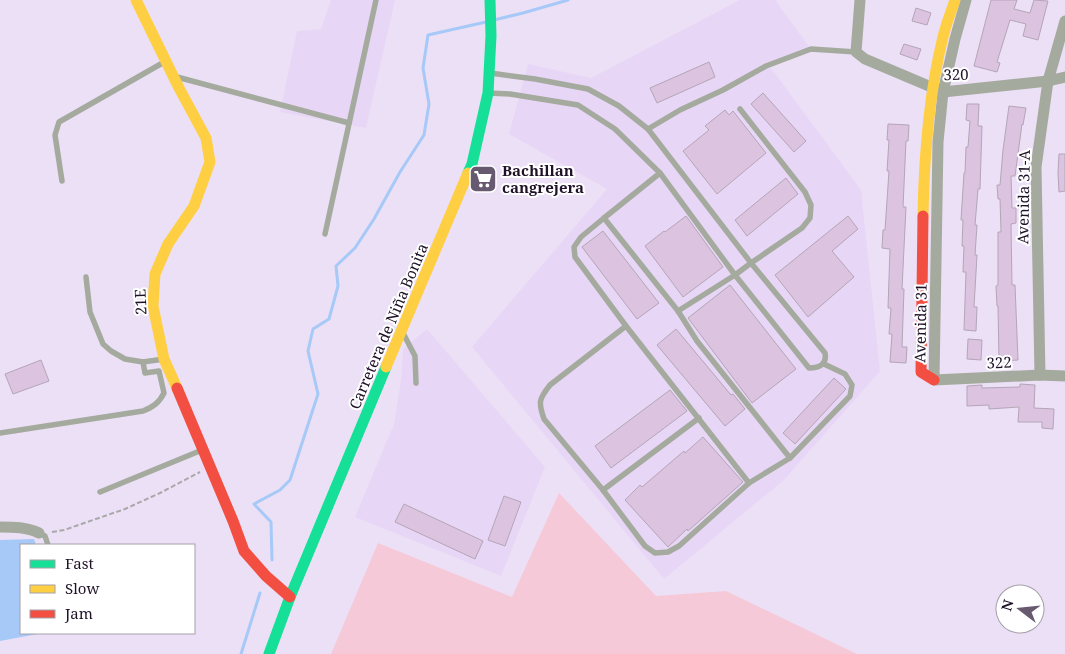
<svg xmlns="http://www.w3.org/2000/svg" width="1065" height="654" viewBox="0 0 1065 654" font-family="'Noto Serif',serif">
<style>
.built{fill:#e8d6f7}
.green{fill:#f6c9d8}
.water{fill:#a6c9f7}
.lines{fill:none;stroke-linecap:round;stroke-linejoin:round}
.stream{stroke:#a6c9f7;stroke-width:3}
.building{fill:#dcc3df;stroke:#b4a5b7}
.path{stroke:#a9a8aa;stroke-width:2;stroke-dasharray:5 2.5;stroke-linecap:butt}
.lane{stroke:#a5aa9e;stroke-width:5.5}
.street{stroke:#a5aa9e;stroke-width:11}
.fast{stroke:#16e098;stroke-width:11}
.slow{stroke:#ffcf43;stroke-width:11}
.jam{stroke:#f24e42;stroke-width:11}
.labels{text-anchor:middle;dominant-baseline:central;stroke-width:4;stroke-linejoin:round;paint-order:stroke}
.street-label{font-size:15px;fill:#1f1228;stroke:#fff}
.poi-label{font-size:15px;font-weight:bold;fill:#1f1228;stroke:#fff;text-anchor:start}
</style>
<rect width="100%" height="100%" fill="#ece0f6"/>
<g class="built">
<path d="M331,0H395L366,128L280,112L297,31L321,29Z"/>
<path d="M740,0H775L811,49L767,66L774,72L861,190L880,371L784,480L664,579L472,347L607,189L509,134L528,64L591,78Z"/>
<path d="M427,329L545,467L501,576L355,517L394,424L401,380L403,349Z"/>
</g>
<path class="green" d="M559,493L656,596L726,591L857,654H331L378,543L512,597Z"/>
<path class="water" d="M34,539L36,545H21V633H43L0,641V540Z"/>
<g class="lines">
<g class="stream">
<path d="M494,20L523,13L568,0"/>
<path d="M272,560L271,522L254,504L280,490L290,480L318,394L308,351L313,329L329,319L338,286L336,266L355,248L374,219L400,172L424,135L429,104L423,68L428,35L486,22"/>
<path d="M241,654L260,593"/>
</g>
</g>
<g class="building">
<path d="M991,0H1017L1014,9L1030,13L1034,0L1048,1L1038,40L1023,36L1026,24L1010,20L997,62L1000,63L997,72L974,66Z"/>
<path d="M916,8L931,13L927,25L912,21Z"/>
<path d="M904,44L921,49L917,60L900,54Z"/>
<path d="M709,62L715,77L657,103L650,88Z"/>
<path d="M763,93L806,141L794,152L751,104Z"/>
<path d="M967,104H979L978,126H982L980,189H978L975,225H977L975,255H977L974,307H977L976,331L964,330L966,272H963L964,246H962L963,220H961L964,173H965L966,147H968L970,121L966,120Z"/>
<path d="M1009,106L1026,108L1023,125L1022,124L1015,176H1011L1012,208H1016V223L1011,224L1012,285H1015L1018,360L999,361L998,306H997L996,286L998,285V232H1001L1000,199H998L997,185H1000L1003,150Z"/>
<path d="M725,110L729,115L733,111L766,153L717,194L683,151L709,130L705,126Z"/>
<path d="M888,124L909,125L908,141H906L903,207H906L902,289H904L902,347H907L906,363L890,362L892,334H889L891,308H888L890,249L882,248L883,230H885L889,171H887L889,140H887Z"/>
<path d="M1059,154H1065V191L1059,192L1058,173Z"/>
<path d="M786,178L798,194L747,236L735,220Z"/>
<path d="M686,216L723,267L683,297L645,246L664,231L665,232Z"/>
<path d="M848,216L858,229L832,251L854,277L808,317L775,275Z"/>
<path d="M603,231L659,303L637,319L582,247Z"/>
<path d="M730,285L796,369L752,403L688,318Z"/>
<path d="M676,329L731,395L733,394L745,409L725,426L657,345Z"/>
<path d="M968,339L982,340L981,360L967,359Z"/>
<path d="M41,360L49,381L13,394L5,374Z"/>
<path d="M834,378L846,389L795,444L783,433Z"/>
<path d="M1020,384L1035,385L1034,408L1054,409L1053,429L1042,428V422H1018L1019,407L989,409V405L967,406V386L982,385V388L1020,387Z"/>
<path d="M670,390L687,411L611,468L595,446Z"/>
<path d="M703,437L743,482L688,531L687,529L668,547L625,500L640,485L642,487L684,451L685,453Z"/>
<path d="M504,496L521,502L505,546L488,540Z"/>
<path d="M404,504L483,541L475,559L395,522Z"/>
</g>
<g class="lines">
<path class="path" d="M52,532L64,530L125,509L160,493L200,472"/>
<g class="lane">
<path d="M177,77L349,123"/>
<path d="M488,93L510,94L578,105L615,129L660,173L735,275L809,368C820,368 827,364 825,353L751,263L648,129L619,106L588,89L535,79L490,73"/>
<path d="M648,129L680,110L723,90L766,66L811,49L856,52"/>
<path d="M62,181L55,135L59,122L166,61"/>
<path d="M604,218L660,173"/>
<path d="M325,234L376,0"/>
<path d="M86,277L90,312L103,344L111,351L125,359L143,362L164,359"/>
<path d="M678,311L735,275L751,263L802,228L810,218L811,205L805,192L740,109"/>
<path d="M626,326L550,385C539,399 538,402 544,419L603,490L645,546L655,553L668,552L679,546L749,483L790,458L850,396L852,385L845,374L824,364"/>
<path d="M403,333L415,356L416,383"/>
<path d="M0,433L143,411C153,407 159,403 164,393L159,371L145,373L143,362"/>
<path d="M749,483L626,326L575,257L574,247L581,237L604,218L678,311L697,341L790,458"/>
<path d="M603,490L699,418"/>
<path d="M100,492L202,450"/>
<path d="M39,533L45,536L48,545"/>
</g>
<g class="street">
<path d="M860,0L856,52L865,59L943,92L1048,81L1065,77"/>
<path d="M966,0L955,39L943,92L938,142L934,380L1040,375L1065,376"/>
<path d="M1040,375L1036,167L1048,81L1065,21"/>
<path d="M0,527C13,527 27,527 39,533"/>
</g>
<g class="fast">
<path d="M468,173L472,164L488,93L491,36L490,0"/>
<path d="M269,654L290,597L386,367"/>
</g>
<g class="slow">
<path d="M136,0L179,88L206,138L210,162L194,206L168,244L155,274L153,306L164,359L177,388"/>
<path d="M923,216C924,158 929,93 943,37C946,24 951,12 955,0"/>
<path d="M386,367L468,173"/>
</g>
<g class="jam">
<path d="M923,216L921,372L934,380"/>
<path d="M177,388L233,521L244,551L266,576L290,597"/>
</g>
</g>
<defs>
<g id="supermarket-square" transform="scale(1.4375)"><rect x="-9" y="-9" width="18" height="18" rx="4" fill="#675a70" stroke="#fff"/><path d="M-6-5.5h2.5l.6 2H6L4.5 2H-2.5L-4.4-4H-6ZM-1.5 3.2a1.3 1.3 0 1 0 .1 0ZM3 3.2a1.3 1.3 0 1 0 .1 0Z" fill="#fff"/></g>
</defs>
<g fill-rule="evenodd">
<use href="#supermarket-square" x="483" y="179"/>
</g>
<g class="labels">
<g class="street-label">
<text transform="translate(956 74) rotate(-1)">320</text>
<text transform="translate(1023 197) rotate(-89)">Avenida 31-A</text>
<text transform="translate(140 302) rotate(-92)">21E</text>
<text transform="translate(920 323) rotate(-89)">Avenida 31</text>
<text transform="translate(388 326) rotate(-67)">Carretera de Niña Bonita</text>
<text transform="translate(999 362) rotate(-2)">322</text>
</g>
<g class="poi-label">
<text x="502" y="170">Bachillan<tspan x="502" dy="17">cangrejera</tspan></text>
</g>
</g>
<rect x="20" y="544" width="175" height="90" fill="#ffffff" stroke="#a5a0a9"/>
<rect x="30" y="560" width="25" height="8" fill="#16e098" stroke="#a5a0a9"/>
<text x="65" y="569" font-size="15" fill="#1f1228">Fast</text>
<rect x="30" y="585" width="25" height="8" fill="#ffcf43" stroke="#a5a0a9"/>
<text x="65" y="594" font-size="15" fill="#1f1228">Slow</text>
<rect x="30" y="610" width="25" height="8" fill="#f24e42" stroke="#a5a0a9"/>
<text x="65" y="619" font-size="15" fill="#1f1228">Jam</text>
<g transform="translate(1020 609) rotate(286)"><circle r="24" fill="#ffffff" stroke="#a5a0a9"/>
<path d="M0-4L9 19L0 12L-9 19Z" fill="#675a70"/>
<text y="-8" font-size="14" font-weight="bold" text-anchor="middle" fill="#1f1228">N</text>
</g>
</svg>
